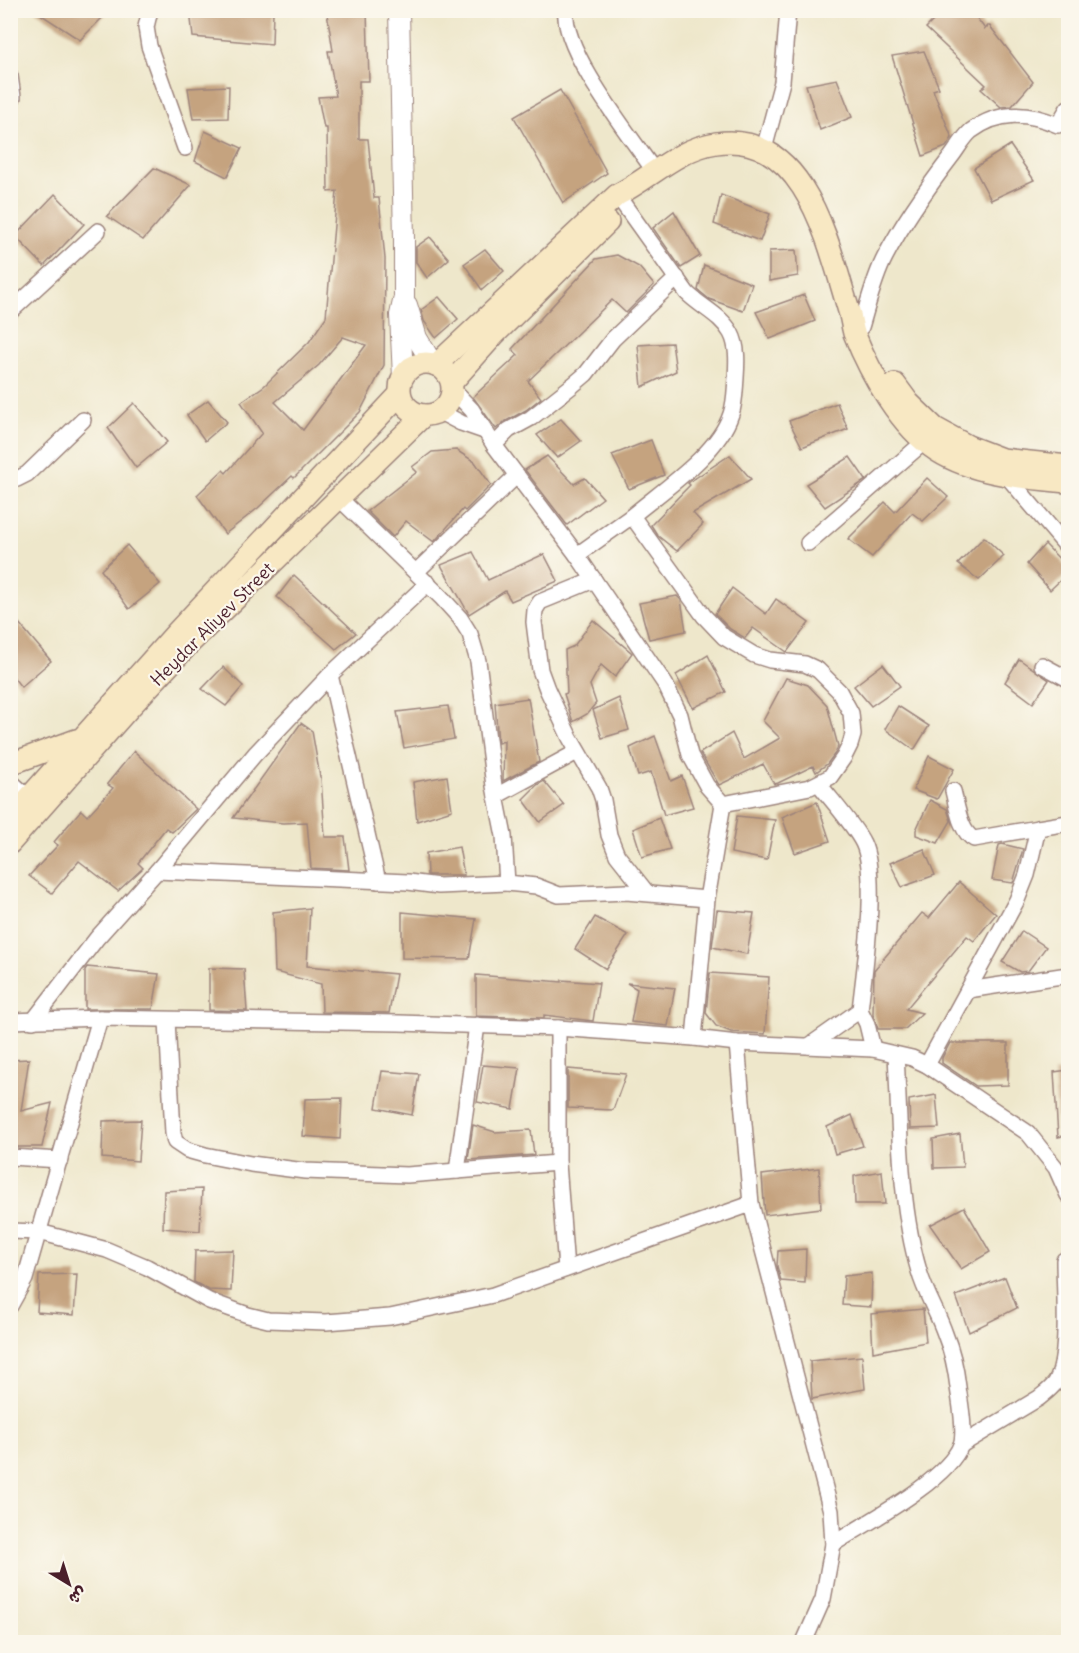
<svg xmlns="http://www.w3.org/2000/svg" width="1079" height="1653" viewBox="0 0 1079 1653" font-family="Delius,'Playpen Sans Arabic',sans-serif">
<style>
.building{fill:#c5a37f;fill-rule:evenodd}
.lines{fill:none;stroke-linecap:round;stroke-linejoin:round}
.minor-casing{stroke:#9c837b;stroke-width:18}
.tertiary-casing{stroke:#9c837b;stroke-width:22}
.secondary-casing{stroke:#9c837b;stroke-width:24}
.minor{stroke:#fff;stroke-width:15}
.tertiary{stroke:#fff;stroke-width:20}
.secondary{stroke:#f8e8c3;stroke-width:21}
.labels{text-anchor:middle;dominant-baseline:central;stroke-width:4.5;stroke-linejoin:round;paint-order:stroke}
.street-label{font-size:18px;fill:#4a1f2b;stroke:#fbf7ec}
</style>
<rect width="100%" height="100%" fill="#fbf7ec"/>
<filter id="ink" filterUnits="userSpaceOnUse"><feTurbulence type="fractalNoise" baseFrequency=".0167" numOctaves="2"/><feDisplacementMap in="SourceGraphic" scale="12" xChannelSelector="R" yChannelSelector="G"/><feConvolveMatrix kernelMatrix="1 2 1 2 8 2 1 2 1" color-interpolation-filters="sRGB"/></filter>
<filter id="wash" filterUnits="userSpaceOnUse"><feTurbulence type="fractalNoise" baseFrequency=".008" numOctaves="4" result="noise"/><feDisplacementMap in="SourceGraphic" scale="24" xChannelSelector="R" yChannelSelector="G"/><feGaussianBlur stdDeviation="1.35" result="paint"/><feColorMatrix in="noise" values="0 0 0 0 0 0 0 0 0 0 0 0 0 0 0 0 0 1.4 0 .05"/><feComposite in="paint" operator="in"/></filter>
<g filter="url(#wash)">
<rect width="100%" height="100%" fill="#eee7cb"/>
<g id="blocks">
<g class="building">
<path d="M34,10H110L80,40Z"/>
<path d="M190,10L273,11L272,44L193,37Z"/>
<path d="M944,10H971L985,29L989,25L1033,82L1012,106L1001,107L981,89L986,85L926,28Z"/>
<path d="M367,11L369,81H359V139H368L374,198H379L385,259L384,365L360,412L294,478L292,476L258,508L225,534L197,495L223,470L226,473L262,433L241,402L264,386L309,342L326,317L337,191L328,192L327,128H324L318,97L336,96L328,51H333L327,13ZM343,337L366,345L303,430L275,402L319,365Z"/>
<path d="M924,51L939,88L933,90L952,138L946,147L923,156L892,56Z"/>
<path d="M837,79L852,117L820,130L806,85Z"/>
<path d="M229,86L228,118L193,119L188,88Z"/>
<path d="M560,90L607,173L563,203L514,117Z"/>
<path d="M205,131L242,148L227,177L195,161Z"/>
<path d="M1010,145L1034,180L991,200L974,168Z"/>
<path d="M154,168L191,185L143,240L107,216Z"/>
<path d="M55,194L84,224L44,266L15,236Z"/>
<path d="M721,195L770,214L760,241L714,224Z"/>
<path d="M674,211L700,256L681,268L653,228Z"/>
<path d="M430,237L449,259L427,278L416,262V247Z"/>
<path d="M485,249L504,271L482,290L464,264Z"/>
<path d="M796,250L798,276L769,281V251Z"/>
<path d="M617,255L639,267L654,285L626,313L612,300L528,381L541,398L526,410L504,422L496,429L473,397L518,355L512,349L596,259Z"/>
<path d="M704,265L752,284L743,311L709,299L698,290Z"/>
<path d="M804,295L815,321L770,339L756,312Z"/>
<path d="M439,297L458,319L436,338L424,321L421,310Z"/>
<path d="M672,343L676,371L642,387L638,345Z"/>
<path d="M208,400L227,422L205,441L187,415Z"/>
<path d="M134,403L167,442L136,468L108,428Z"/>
<path d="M837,403L848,429L802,447L789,421Z"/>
<path d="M561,419L581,441L557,458L537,435Z"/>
<path d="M651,440L664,475L629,489L612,455Z"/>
<path d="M456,450L475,462L491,485L465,511L463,509L434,542L406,521L393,537L367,511L417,472L412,467L432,452Z"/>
<path d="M730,455L751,479L693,513L703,524L677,551L658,536L651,525L690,485L688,483Z"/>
<path d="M547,456L574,484L585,478L603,498L567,525L525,470Z"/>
<path d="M850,457L866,480L825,507L806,484Z"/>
<path d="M927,478L948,497L923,521L912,513L872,557L848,539L885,502L895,512Z"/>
<path d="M984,537L1004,556L979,580L958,564Z"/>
<path d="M1045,544L1068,568V573L1050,590L1027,564Z"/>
<path d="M127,545L160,584L129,609L101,570Z"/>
<path d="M473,552L488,580L544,554L558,581L511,601L505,591L469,614L441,565Z"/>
<path d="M294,575L356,633L336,649L277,597Z"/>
<path d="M732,588L766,614L776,599L809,623L787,652L753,628L745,638L730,629L715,614Z"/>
<path d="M677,596L681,600L686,631L649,639L639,603Z"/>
<path d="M593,620L632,653L615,677L601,665L590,685L596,703L587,714L573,722L564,694L567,693L565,650L574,646Z"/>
<path d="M18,622L51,661L21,687L10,673V630Z"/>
<path d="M708,655L726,692L693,708L676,675Z"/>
<path d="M1019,659L1049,680L1033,703L1005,682Z"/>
<path d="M883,664L900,686L871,706L854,686Z"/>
<path d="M223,667L243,686L226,706L202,689Z"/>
<path d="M786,678L808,685L827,705L838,746L836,752L827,764L816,772L813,766L778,783L774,784L763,764L719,785L700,753L732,733L744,759L780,738L763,721Z"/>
<path d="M528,698L539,762L503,781L504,741L498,743L495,703Z"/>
<path d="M619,698L629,730L602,738L593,710Z"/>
<path d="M448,706L454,739L404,748L397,712Z"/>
<path d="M898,706L929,726L914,750L885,729Z"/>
<path d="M301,723L312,731L320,777L321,778L325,837H345L349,870L311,868L307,822L283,823L233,818Z"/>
<path d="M655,736L671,781L682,776L693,807L664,815L651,772L638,776L630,748Z"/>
<path d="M134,751L196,809L172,832L166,828L138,863L143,868L118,891L79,861L52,893L29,876L58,845L54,842L81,810L87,816L113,788L107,784Z"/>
<path d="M929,756L954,769L937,799L913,790Z"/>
<path d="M447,776L452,810L417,821L413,782Z"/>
<path d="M544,781L564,805L540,822L523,799L537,785Z"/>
<path d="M930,800L947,809L951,821L938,843L916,835V830Z"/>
<path d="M817,802L830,841L795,853L782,817Z"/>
<path d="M737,816L775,820L767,860L731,853Z"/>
<path d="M659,818L670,849L642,857L633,829Z"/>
<path d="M1002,844L1023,849L1013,883L992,880L999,845Z"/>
<path d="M459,847L464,875H427L426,853Z"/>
<path d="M924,849L935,875L902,887L890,863Z"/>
<path d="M959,882L996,914L974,941L967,936L906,1009L922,1013L905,1029H878L873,1014L874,970L922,913L929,918Z"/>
<path d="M310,908L307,966L396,974L389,1013L322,1012L321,984L275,972L273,912Z"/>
<path d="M717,910L754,913L747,954L712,947Z"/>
<path d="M402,912L476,919L469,959L402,958Z"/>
<path d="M595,917L628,935L606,969L575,949Z"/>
<path d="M1022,931L1046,947L1028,971L1020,972L1002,962Z"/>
<path d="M87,967L159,974L153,1009H85V970Z"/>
<path d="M209,968L244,969L247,1011L209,1010Z"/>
<path d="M710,973L769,977L765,1034L731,1032L716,1026L706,1013Z"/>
<path d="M476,975L562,982V980L599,983L593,1021L544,1015V1018L476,1016Z"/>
<path d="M627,983L675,988L668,1026L631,1022L637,989Z"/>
<path d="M950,1043H1008V1085L976,1086L942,1063V1058Z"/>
<path d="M29,1059L21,1111L52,1103L42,1147H10V1060Z"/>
<path d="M483,1065L520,1068L513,1109L477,1102Z"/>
<path d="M568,1069L626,1074L613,1110L568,1108Z"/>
<path d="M1068,1070V1135L1058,1137L1054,1072Z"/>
<path d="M382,1071L419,1074L412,1115L376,1108Z"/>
<path d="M936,1095L939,1128L910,1129L909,1100Z"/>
<path d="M342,1098L340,1139L303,1136L305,1099Z"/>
<path d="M852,1115L863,1146L835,1154L827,1127Z"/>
<path d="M141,1120L138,1161L102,1158L103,1121Z"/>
<path d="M473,1125L495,1132L531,1130L534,1155L468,1160Z"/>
<path d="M960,1134L963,1167L934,1168L933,1139Z"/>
<path d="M819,1168L821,1208L765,1215L762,1175Z"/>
<path d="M882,1171L885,1204H855L854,1176Z"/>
<path d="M202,1189L200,1231L163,1228L164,1191Z"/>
<path d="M964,1207L990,1252L961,1269L930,1225Z"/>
<path d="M806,1249L805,1283L781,1281L777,1266L778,1251Z"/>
<path d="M233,1250L231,1291L209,1290L194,1282L195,1251Z"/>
<path d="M872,1273L871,1307L842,1305L844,1276Z"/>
<path d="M77,1274L74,1315L37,1312L39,1275Z"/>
<path d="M1005,1277L1017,1308L969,1332L956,1296Z"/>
<path d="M923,1309L926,1342L873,1352L871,1314Z"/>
<path d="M862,1356L865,1389L812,1399L810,1361Z"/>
</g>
</g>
</g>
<g filter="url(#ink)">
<use href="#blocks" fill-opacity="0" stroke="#9c837b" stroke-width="1.5"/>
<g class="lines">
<g class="minor-casing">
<g id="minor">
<path d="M150,10L146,27L149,46L185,148"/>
<path d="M566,10C561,50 631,137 655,172"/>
<path d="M10,76L13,97L10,102"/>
<path d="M764,149L782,82L788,10"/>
<path d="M617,195L687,293C701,307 721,315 731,333C738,346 737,363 736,378C735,390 735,403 731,414C718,454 664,489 632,516"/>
<path d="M10,312L98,231"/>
<path d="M854,332L861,327C868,304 874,278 885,257C902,224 931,183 954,153C959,146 964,137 971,131C999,110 1028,112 1058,125L1068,108"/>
<path d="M453,390L472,410L494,445L577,555L665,684L680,715L690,755L707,786L723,804"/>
<path d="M440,412L461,423L484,431"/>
<path d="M494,445L509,430L531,418L573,385L586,374L613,339L677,278"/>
<path d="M1006,475L1068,548"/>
<path d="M10,480L17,479L27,474L83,420"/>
<path d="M339,498L441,597L460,618L470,634L478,661L494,786L504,836L507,883L536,886L559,895L626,892L707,899"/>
<path d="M808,543L925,441"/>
<path d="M577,555L632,516L704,616L724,637L754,655L770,660L805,664L818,670L839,691L851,713L853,735L850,745L844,757L830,777L810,787L723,804"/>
<path d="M416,572L517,475"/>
<path d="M594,580L540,602L535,610L534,622L540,670L547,689L570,738L599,788L603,800L609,835L617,855L647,893"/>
<path d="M1042,665L1068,679"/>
<path d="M330,675L378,881"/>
<path d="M10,781L29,798"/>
<path d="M819,784C832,801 854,825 863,843C879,876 864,972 860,1010L867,1024L873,1049"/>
<path d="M953,791C957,806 960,832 974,839L1038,828"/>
<path d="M496,796L577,752"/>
<path d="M157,871L408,882L439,886L507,883"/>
<path d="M968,990L1068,975"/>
<path d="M167,1020L173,1133L175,1142L187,1150L205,1155L251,1164L305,1171L407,1175L558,1163"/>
<path d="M10,1021L100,1018L399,1023L558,1028L694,1038L737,1043L873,1049L912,1058L927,1065L1028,1133L1056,1168L1068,1195"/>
<path d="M33,1021L97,938L157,871L255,754L330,675L428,583"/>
<path d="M558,1028V1163L566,1269"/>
<path d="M694,1038L707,899L723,804"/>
<path d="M737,1043L751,1204L831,1511L833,1544L823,1599L804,1642"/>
<path d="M809,1046L860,1010"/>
<path d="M927,1065L1017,900L1027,875L1038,828L1068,823"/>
<path d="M10,1157L60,1160"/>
<path d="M457,1171L477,1025"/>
<path d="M10,1231L39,1232L107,1250L147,1267L209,1301L248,1315L268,1320L326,1322L390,1317L493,1295L751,1204"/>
<path d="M10,1306L25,1279L100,1018"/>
<path d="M961,1445L1039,1398C1045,1393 1051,1389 1056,1382C1070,1358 1064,1289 1064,1260"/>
<path d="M833,1544C866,1523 947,1481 961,1445C966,1432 960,1402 958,1387C956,1369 952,1351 945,1334C938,1313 925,1293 919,1271C899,1204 900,1125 896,1055"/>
</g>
</g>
<g class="tertiary-casing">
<g id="tertiary">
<path d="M399,10L404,239V297L400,315L403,377"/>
<path d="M407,305L417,338L432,363"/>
</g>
</g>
<g class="secondary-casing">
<g id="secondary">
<circle cx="426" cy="389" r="26"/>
<path d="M436,365L617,195C651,178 677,149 716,143C806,130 829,247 849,311C851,318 852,326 854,333C870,373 900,427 937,451C975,475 1025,478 1068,482"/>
<path d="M452,382L494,335L608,222"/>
<path d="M895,384L909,403L935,428L968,446L1002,459L1068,466"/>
<path d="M10,764L76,740"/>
<path d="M10,819L176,633L400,394"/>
<path d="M10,843L130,707L188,645L424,415"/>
</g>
</g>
<use href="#minor" class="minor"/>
<use href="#tertiary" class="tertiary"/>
<use href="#secondary" class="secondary"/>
</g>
</g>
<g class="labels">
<g class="street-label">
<text transform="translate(212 624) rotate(-45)">Heydar Aliyev Street</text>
</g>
</g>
<rect width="1079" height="1653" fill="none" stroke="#fbf7ec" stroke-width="36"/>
<g transform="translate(69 1584) rotate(142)" stroke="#fbf7ec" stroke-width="4.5" paint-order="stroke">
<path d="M0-4.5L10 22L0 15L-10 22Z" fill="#4a1f2b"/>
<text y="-9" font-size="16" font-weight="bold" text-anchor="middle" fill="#4a1f2b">ش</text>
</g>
</svg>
